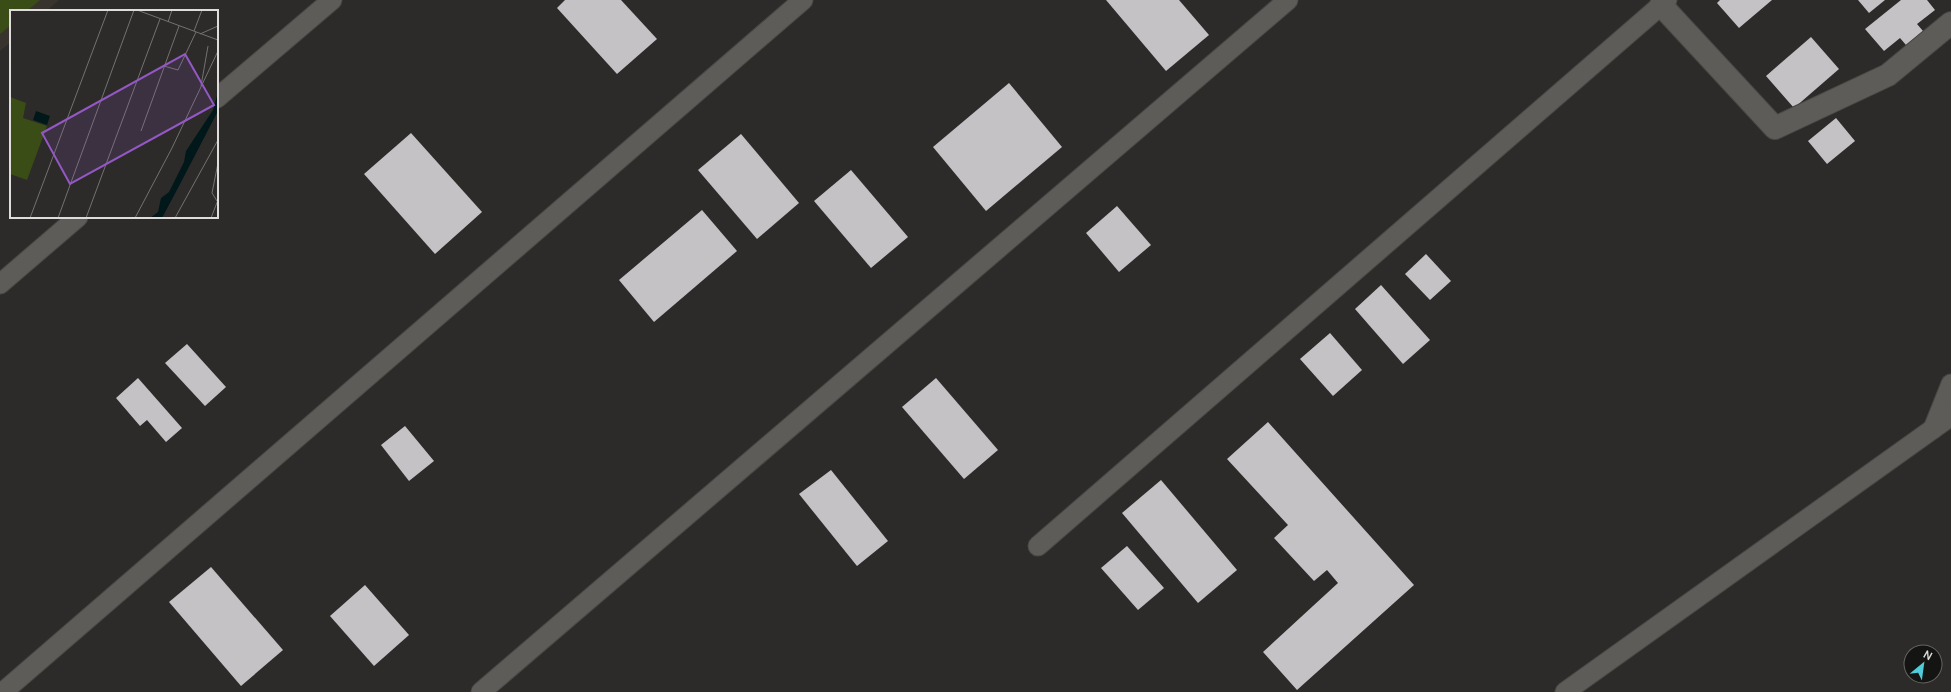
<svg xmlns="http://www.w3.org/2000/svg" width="1951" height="692" viewBox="0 0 1951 692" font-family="Manrope,sans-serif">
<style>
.built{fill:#38332c}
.green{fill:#3a4d17}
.building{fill:#c4c2c5}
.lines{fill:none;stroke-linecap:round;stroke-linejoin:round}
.service-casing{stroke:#494846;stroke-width:21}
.minor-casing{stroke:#494846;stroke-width:24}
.service{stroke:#5d5c59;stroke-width:19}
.minor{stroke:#5d5c59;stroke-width:22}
.inset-road{fill:none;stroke:#747270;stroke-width:1}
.view{fill:#9458c6;fill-opacity:0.15;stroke:#9458c6;stroke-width:2}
.inset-edge{fill:none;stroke:#dedddb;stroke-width:2}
</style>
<rect width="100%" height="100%" fill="#2d2b29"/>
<path class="built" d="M0,0H59L46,11H11V42L0,51Z"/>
<path class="green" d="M0,0H40L27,11H11V25L0,34Z"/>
<g class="building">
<path d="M565,0H621L657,39L617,74L557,8Z"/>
<path d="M1106,0H1179L1209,35L1166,71Z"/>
<path d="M1720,0H1772L1739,28L1717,3Z"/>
<path d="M1858,0H1885L1869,13Z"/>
<path d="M1901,0H1927L1935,10L1917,24L1923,31L1906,45L1900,38L1884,51L1865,29Z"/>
<path d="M1811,37L1839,69L1794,108L1766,76Z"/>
<path d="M1009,83L1062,147L986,211L933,147Z"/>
<path d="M1836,118L1855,141L1827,164L1808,141Z"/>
<path d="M411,133L482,212L435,254L364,174Z"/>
<path d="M741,134L799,203L757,239L698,170Z"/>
<path d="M851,170L908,237L871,268L814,201Z"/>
<path d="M1117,206L1151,245L1119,272L1086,233Z"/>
<path d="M702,210L737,251L654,322L619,280Z"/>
<path d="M1426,254L1451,281L1430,300L1405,274Z"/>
<path d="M1381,285L1430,340L1403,364L1355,309Z"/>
<path d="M1330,333L1362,370L1333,396L1300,359Z"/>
<path d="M187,344L226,387L205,406L165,363Z"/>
<path d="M138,378L182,428L166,442L147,420L140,426L116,398Z"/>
<path d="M936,378L998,450L964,479L902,407Z"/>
<path d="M1268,422L1414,585L1297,690L1263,652L1338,583L1327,570L1314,581L1274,538L1288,525L1227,459Z"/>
<path d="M405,426L434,461L409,481L381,445Z"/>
<path d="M831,470L888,541L857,566L799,494Z"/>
<path d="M1161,480L1237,570L1198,603L1122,513Z"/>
<path d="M1127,546L1164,588L1138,610L1101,568Z"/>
<path d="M211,567L283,650L241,686L169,602Z"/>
<path d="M365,585L409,635L374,666L330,616Z"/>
</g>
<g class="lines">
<g class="service-casing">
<g id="service">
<path d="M217,98L332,0"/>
<path d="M0,284L78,217"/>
<path d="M1933,429L1951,384"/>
<path d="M1038,546L1667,0"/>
<path d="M3,692L803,0"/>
<path d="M481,692L1288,0"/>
<path d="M1565,692L1951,416"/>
</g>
</g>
<g class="minor-casing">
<path id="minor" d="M1661,5L1775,128L1888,75L1951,23"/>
</g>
<use href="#service" class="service"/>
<use href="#minor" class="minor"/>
</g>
<g transform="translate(10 10)">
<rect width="208" height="208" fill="#2d2b29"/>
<path d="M0,87L16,93L13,108L37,116L17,170L0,164Z" fill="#3a4d17"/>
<path d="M208,82V101L168,178L152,208H140L148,202L151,188L159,182L174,152L176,141L203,100ZM26,101L40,106L37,115L23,110Z" fill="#00181a"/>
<path class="inset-road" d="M127,0L208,30M158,12L162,0M184,21L192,0M190,24L208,16M154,56L168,60L186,22M191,76L198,36M131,121L169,16M207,191L202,183L208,153M20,208L98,0M48,208L124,0M76,208L150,9M125,208L162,138L208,41M165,208L208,130M201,208L208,190"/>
<path class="view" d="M175,44L204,95L60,174L32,123Z"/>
<rect width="208" height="208" class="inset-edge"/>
</g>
<g transform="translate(1923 664) rotate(29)"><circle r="19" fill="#141413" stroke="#656463"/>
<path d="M0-3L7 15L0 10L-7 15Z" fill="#52cbd9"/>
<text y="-6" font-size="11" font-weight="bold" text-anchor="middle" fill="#dedddb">N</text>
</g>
</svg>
